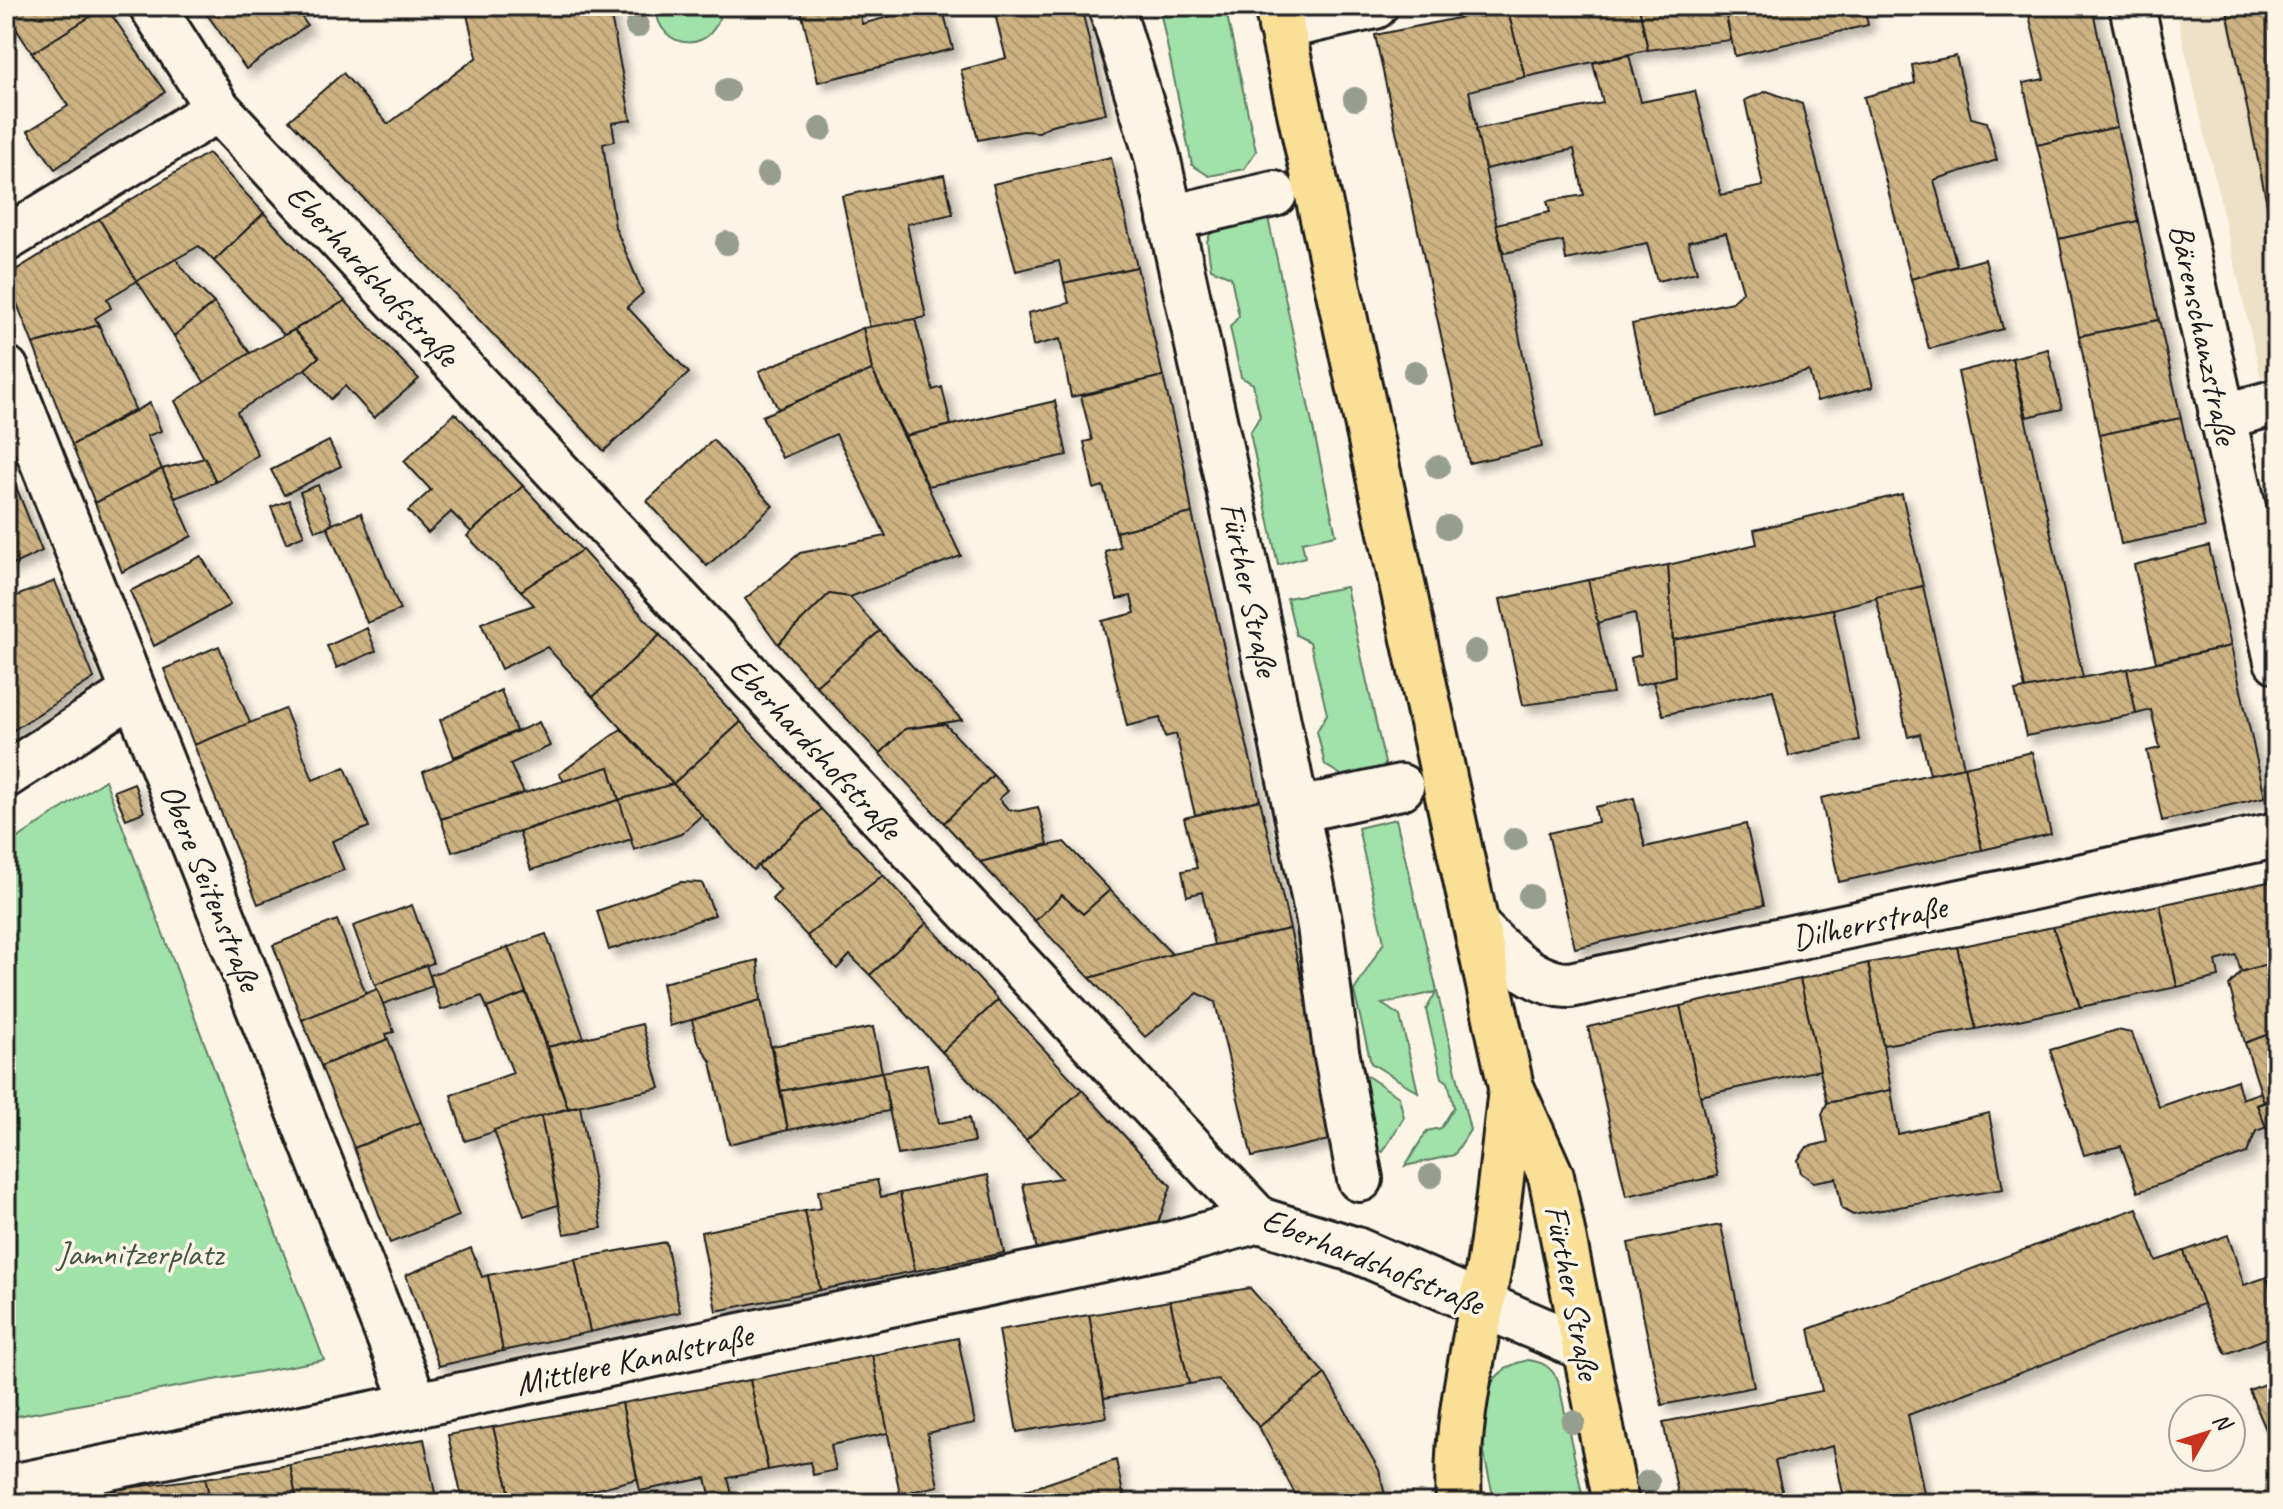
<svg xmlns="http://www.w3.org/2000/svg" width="2283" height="1509" viewBox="0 0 2283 1509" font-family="Caveat,sans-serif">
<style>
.built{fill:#eee1c8}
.green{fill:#a1e1aa;stroke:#5e7e63;stroke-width:2}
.building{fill:url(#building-back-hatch);stroke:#1c1c1c;stroke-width:2;filter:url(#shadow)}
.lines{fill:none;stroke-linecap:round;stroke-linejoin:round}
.minor-casing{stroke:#1c1c1c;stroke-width:50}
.major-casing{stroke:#1c1c1c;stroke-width:50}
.minor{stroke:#fcf5e5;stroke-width:44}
.major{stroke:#fadf96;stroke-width:44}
.tree{fill:#979e8e}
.labels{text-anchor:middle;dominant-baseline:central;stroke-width:7;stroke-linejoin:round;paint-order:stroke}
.street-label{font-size:34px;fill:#1c1c1c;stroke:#fcf5e5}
.park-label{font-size:34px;fill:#445747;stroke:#fcf5e5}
</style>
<defs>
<pattern id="building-back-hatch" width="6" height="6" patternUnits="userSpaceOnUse" patternTransform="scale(2)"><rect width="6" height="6" fill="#cdb383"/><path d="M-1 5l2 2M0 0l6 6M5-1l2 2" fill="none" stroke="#af9971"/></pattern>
<filter id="shadow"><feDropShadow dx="7" dy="7" stdDeviation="4" flood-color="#0004"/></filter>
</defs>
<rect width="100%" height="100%" fill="#fcf5e5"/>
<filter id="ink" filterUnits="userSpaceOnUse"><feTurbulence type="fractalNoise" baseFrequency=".0125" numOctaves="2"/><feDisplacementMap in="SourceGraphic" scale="16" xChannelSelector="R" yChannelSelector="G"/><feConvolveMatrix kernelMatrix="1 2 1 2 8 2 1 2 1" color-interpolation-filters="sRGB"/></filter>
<g filter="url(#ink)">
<path class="built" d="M2175,6H2277V373L2261,378Z"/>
<g class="green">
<path d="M656,6H721C719,55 657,54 656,6Z"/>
<path d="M1159,6H1225L1256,151L1244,169L1209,176L1192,165Z"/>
<path d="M1267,213L1336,535L1302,542L1305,557L1278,565L1250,433L1260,416L1253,384L1241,377L1230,327L1239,316L1231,277L1211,269L1207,241L1214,226Z"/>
<path d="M1346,587L1386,768L1346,778L1325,765L1317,731L1327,714L1310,642L1296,635L1287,598Z"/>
<path d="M105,780L324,1360L6,1418V846Z"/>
<path d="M1396,819L1470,1130L1454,1155L1405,1166L1427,1131L1441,1128L1454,1107L1448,1082L1442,1078L1426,1010L1436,992L1382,1004L1400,1016L1418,1092L1371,1063L1354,991L1384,942L1358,828Z"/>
<path d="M1364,1074L1399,1097L1404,1117L1383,1152L1376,1148L1359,1082Z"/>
<path d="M1528,1360C1543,1362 1550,1366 1558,1380L1584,1503H1495C1484,1456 1460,1374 1528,1360Z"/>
</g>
<g class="building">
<path d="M6,6H106V7L32,53L6,14Z"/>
<path d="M201,6H294L307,25L246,69Z"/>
<path d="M465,6H609L631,120L612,123L615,141L603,144L615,227L643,293L627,307L689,373L604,451L289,120L343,73L388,124L477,57Z"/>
<path d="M800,6H858L862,24L929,6H942L953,49L818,82Z"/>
<path d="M993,6H1081L1106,113L1051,125L1039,132L1023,131L978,140L961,70L1006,58Z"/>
<path d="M1515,6H1639L1648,50L1525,77L1507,8Z"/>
<path d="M1639,6H1724L1731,40L1648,50Z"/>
<path d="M1724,6H1864L1868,25L1735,56Z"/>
<path d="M2027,6H2092L2117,127L2037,145L2023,83L2044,79Z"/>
<path d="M2226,6H2277V252Z"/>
<path d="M106,7L165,92L55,169L28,131L68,106L32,53Z"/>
<path d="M1507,8L1525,77L1469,91L1542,447L1469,463L1375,35Z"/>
<path d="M1629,55L1641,102L1695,91L1721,195L1763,186L1745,100L1767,91L1802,104L1873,387L1817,401L1809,371L1651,413L1632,324L1732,302L1743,291L1726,233L1688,242L1697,272L1657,281L1647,243L1566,260L1563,241L1504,253L1496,224L1550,212L1547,201L1584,195L1574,149L1485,169L1476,129L1603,103L1593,63Z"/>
<path d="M1956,56L1971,118L1987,122L1997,160L1934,180L1957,266L1911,279L1864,97L1915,83L1912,65Z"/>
<path d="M2117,127L2138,221L2059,239L2037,145Z"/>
<path d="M208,153L264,213L214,261L199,246L137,281L99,219Z"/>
<path d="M1111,157L1137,267L1064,283L1059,261L1016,271L993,184Z"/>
<path d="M944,175L953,214L907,224L926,317L870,329L842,196Z"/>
<path d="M264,213L345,301L284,335L214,261Z"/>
<path d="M99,219L137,281L107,299L111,308L95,318L99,325L33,344L6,276Z"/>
<path d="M2138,221L2159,320L2079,336L2059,239Z"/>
<path d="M176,259L194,283L214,303L174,336L137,281Z"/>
<path d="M1985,259L2003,329L1929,349L1911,279Z"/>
<path d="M1137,267L1163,376L1071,397L1060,339L1033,346L1028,313L1069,303L1064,283Z"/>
<path d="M345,301L419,379L374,418L345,386L331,399L305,369L319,357L294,330Z"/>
<path d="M214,303L250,353L205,383L174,336Z"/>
<path d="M915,319L933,390L942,387L951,425L905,436L872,370L863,328Z"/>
<path d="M2159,320L2181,418L2099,435L2079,336Z"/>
<path d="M99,325L135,409L72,445L33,344Z"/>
<path d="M863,328L872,370L778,409L759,371Z"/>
<path d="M294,330L319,357L305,369L237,412L258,455L216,482L175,401L250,353Z"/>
<path d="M2048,349L2062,409L2027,417L2012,358Z"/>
<path d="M2012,358L2083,678L2025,689L1958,372Z"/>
<path d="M872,370L961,556L850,597L829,594L778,644L745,599L800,553L886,536L836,434L782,458L762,416Z"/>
<path d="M1163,376L1184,465L1192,513L1116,532L1103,486L1094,489L1084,442L1092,440L1081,396Z"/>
<path d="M1055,401L1067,455L928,486L905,436Z"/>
<path d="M150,403L161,431L147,436L162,469L95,503L72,445Z"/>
<path d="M455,413L523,486L471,532L451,512L428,533L408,511L431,490L404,461Z"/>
<path d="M2181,418L2205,527L2121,544L2099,435Z"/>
<path d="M713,440L773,506L707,566L647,501Z"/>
<path d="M329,441L341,466L284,495L271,470Z"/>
<path d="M205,458L216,482L175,498L162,469Z"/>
<path d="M162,469L192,536L122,572L95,503Z"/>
<path d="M14,482L42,551L6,568V486Z"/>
<path d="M318,485L333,525L315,531L300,492Z"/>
<path d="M523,486L582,550L521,591L467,536Z"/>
<path d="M1902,494L1923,586L1833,609L1673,640L1668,565L1757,544L1754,530Z"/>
<path d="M289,500L304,535L286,543L271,507Z"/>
<path d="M361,513L400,610L367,623L327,526Z"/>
<path d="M1192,513L1260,800L1195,815L1176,734L1165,737L1160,718L1127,726L1102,621L1135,613L1131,596L1117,599L1105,551L1120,547L1116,532Z"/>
<path d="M2209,546L2231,646L2156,662L2134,565Z"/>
<path d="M582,550L660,635L593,697L547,647L501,669L481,623L534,605L521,591Z"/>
<path d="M201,556L230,605L154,646L130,591Z"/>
<path d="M1668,565L1675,676L1636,686L1631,658L1641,655L1635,613L1597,623L1588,580Z"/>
<path d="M1588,580L1613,693L1523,705L1500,599Z"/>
<path d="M55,581L94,678L6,735V653L9,651L6,644V600Z"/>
<path d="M1923,586L1964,767L1930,774L1920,734L1908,737L1876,597Z"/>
<path d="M829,594L850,597L880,631L816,686L778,644Z"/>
<path d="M1833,609L1859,740L1789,756L1773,690L1663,715L1653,682L1675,676L1673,640Z"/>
<path d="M367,628L376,651L337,668L327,646Z"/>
<path d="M880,631L962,720L905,729L880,754L816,686Z"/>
<path d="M660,635L741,722L673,784L593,697Z"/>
<path d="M219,646L250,723L194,745L164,669Z"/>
<path d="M2231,646L2265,797L2162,821L2147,751L2160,748L2151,710L2136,714L2127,669Z"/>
<path d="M2127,669L2136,714L2026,736L2015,691Z"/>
<path d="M501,690L516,731L454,757L440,720Z"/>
<path d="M285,709L313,780L345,767L369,827L332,841L344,870L258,904L194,745Z"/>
<path d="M539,722L550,746L510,764L524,793L441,819L423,772Z"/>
<path d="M741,722L821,809L753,870L673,784Z"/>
<path d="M945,724L993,775L944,823L880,754L905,729Z"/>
<path d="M621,729L673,784L619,800L609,767L564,781L559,774Z"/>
<path d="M2032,752L2051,834L1982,850L1964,767Z"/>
<path d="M609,767L619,800L452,852L441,819Z"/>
<path d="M1964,767L1982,850L1839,882L1821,798Z"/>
<path d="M993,775L1008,791L999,799L1008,809L1019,811L1038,807L1048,844L980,862L944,823Z"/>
<path d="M134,783L144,812L126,819L114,791Z"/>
<path d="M673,784L702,815L681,834L634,850L619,800Z"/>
<path d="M1634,798L1645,847L1746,824L1764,905L1575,948L1548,833L1598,822L1595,807Z"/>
<path d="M619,800L632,839L531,870L519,832Z"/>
<path d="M1260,800L1290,929L1214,945L1202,892L1187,896L1182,871L1197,868L1184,818Z"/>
<path d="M821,809L883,875L807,936L772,899L781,890L758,866Z"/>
<path d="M1064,842L1110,890L1083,914L1062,895L1035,921L980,862Z"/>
<path d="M883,875L927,923L870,975L850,955L837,969L807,936Z"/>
<path d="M2272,876L2277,879V961L2241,972L2236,955L2216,961L2219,977L2177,987L2160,905L2268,882Z"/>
<path d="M681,882L702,883L715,915L609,950L597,911Z"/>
<path d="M1110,890L1172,954L1090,978L1035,921L1062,895L1083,914Z"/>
<path d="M412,905L433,963L375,985L353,926Z"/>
<path d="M2160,905L2177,987L2080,1007L2053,927Z"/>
<path d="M337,920L366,994L302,1020L273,945Z"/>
<path d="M927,923L998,1000L942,1052L870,975Z"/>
<path d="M2053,927L2080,1007L1976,1029L1957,947Z"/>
<path d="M1290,929L1338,1138L1252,1157L1215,1002L1198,993L1145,1037L1090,978L1172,954Z"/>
<path d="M546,934L584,1038L548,1047L508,947Z"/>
<path d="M508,947L526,993L487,1008L482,996L441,1010L430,975Z"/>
<path d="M1957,947L1976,1029L1883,1045L1868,963Z"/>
<path d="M758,960L761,1000L670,1026L662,983Z"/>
<path d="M2277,961V1031L2245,1043L2229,985L2241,972Z"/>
<path d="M1868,963L1891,1090L1827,1103L1800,979Z"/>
<path d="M426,965L433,986L383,1004L375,985Z"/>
<path d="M1800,979L1820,1070L1700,1096L1680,1006Z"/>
<path d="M377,989L394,1032L386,1034L388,1039L321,1066L302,1020Z"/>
<path d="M526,993L568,1108L465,1141L451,1095L513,1073L487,1008Z"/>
<path d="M761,1000L788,1130L729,1144L711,1062L697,1040L692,1020Z"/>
<path d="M998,1000L1082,1090L1026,1140L942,1052Z"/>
<path d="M1680,1006L1718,1176L1626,1196L1588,1027Z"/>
<path d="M642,1024L660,1088L568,1108L548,1047Z"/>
<path d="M873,1027L882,1072L781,1091L772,1046Z"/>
<path d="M2117,1030L2132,1033L2159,1107L2237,1080L2242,1099L2261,1092L2264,1102L2257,1105L2267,1127L2256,1131L2247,1153L2138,1192L2121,1146L2084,1155L2050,1050Z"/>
<path d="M2277,1031V1099L2264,1102L2245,1043Z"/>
<path d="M388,1039L421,1122L354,1148L321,1066Z"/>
<path d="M927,1064L939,1123L969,1118L974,1142L898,1155L882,1072Z"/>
<path d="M882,1072L889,1111L788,1130L781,1091Z"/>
<path d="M1082,1090L1171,1186L1157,1226L1037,1250L1023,1184L1061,1178L1026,1140Z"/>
<path d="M1891,1090L1898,1134L1989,1113L2003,1189L1853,1215L1842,1209L1836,1178L1814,1182L1801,1173L1798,1160L1807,1147L1828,1142L1822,1114L1827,1103Z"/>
<path d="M2277,1099V1154L2257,1105Z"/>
<path d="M580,1106L602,1228L564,1234L541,1116Z"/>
<path d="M541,1116L558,1205L524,1216L494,1130Z"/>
<path d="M421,1122L459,1216L390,1243L354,1148Z"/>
<path d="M988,1175L1004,1253L915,1271L900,1193Z"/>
<path d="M877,1180L881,1197L900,1193L915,1271L820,1290L805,1211L821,1208L818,1191Z"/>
<path d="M2137,1208L2156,1261L2184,1251L2203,1304L1908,1415L1926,1503H1845L1833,1446L1775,1461L1785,1503H1680L1663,1422L1822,1391L1809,1329Z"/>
<path d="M805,1211L820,1290L716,1311L701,1232Z"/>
<path d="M1721,1225L1754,1387L1662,1405L1628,1243Z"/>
<path d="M2228,1235L2244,1285L2267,1277L2277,1315V1334L2226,1354L2203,1304L2184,1251Z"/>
<path d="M666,1242L680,1312L590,1332L575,1259Z"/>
<path d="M471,1248L482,1277L488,1275L503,1351L439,1366L406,1275Z"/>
<path d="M575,1259L590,1332L503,1351L488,1275Z"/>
<path d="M1250,1288L1325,1374L1259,1427L1218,1379L1189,1384L1170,1301Z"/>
<path d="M1170,1301L1189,1384L1104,1398L1089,1315Z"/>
<path d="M1089,1315L1107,1417L1017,1432L999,1330Z"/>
<path d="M958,1338L975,1423L927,1433L938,1486L900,1494L872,1355Z"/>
<path d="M872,1355L888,1433L831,1445L836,1470L813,1475L810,1462L768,1470L750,1380Z"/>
<path d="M1325,1374L1379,1470L1387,1503H1300L1259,1427Z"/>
<path d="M2277,1379V1455L2249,1390Z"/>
<path d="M750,1380L768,1470L728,1478L734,1503H712L706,1478L640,1491L622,1403Z"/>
<path d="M622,1403L637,1479L542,1503H512L493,1427Z"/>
<path d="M493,1427L512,1503H463L448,1435Z"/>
<path d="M424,1439L437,1503H297L290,1465Z"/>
<path d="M1116,1460L1125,1503H1014L1013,1495Z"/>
<path d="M290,1465L297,1503H211L205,1478Z"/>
<path d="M205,1478L211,1503H58L56,1497Z"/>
</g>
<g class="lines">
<g class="minor-casing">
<g id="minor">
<path d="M152,6L218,109L1259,1220L1356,1250L1584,1348"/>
<path d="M1111,6L1157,156L1251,590L1320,926L1336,1051L1360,1179"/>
<path d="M2132,6L2277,661"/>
<path d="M1281,27L1375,6"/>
<path d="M1170,218L1274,194"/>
<path d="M6,239L218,109"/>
<path d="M6,369L416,1405"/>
<path d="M2221,417L2277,402"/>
<path d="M6,775L134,692"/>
<path d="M1297,810L1401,787"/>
<path d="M1477,927C1501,951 1533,985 1570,985L2277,835"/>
<path d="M6,1488L416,1405L1172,1244L1259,1220"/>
</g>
</g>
<g class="major-casing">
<g id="major">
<path d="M1277,6L1511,1087L1551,1176L1616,1503"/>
<path d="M1459,1503C1454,1423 1476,1344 1489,1266C1499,1208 1504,1148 1511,1090"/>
</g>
</g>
<use href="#minor" class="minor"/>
<use href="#major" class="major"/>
</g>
<g class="tree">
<circle cx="637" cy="26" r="12"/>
<circle cx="727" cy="90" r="12"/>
<circle cx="1355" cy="99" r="12"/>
<circle cx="821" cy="129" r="12"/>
<circle cx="768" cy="174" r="12"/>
<circle cx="727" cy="243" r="12"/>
<circle cx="1415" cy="372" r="12"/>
<circle cx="1438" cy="467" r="12"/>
<circle cx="1448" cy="527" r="12"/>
<circle cx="1475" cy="651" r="12"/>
<circle cx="1515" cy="839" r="12"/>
<circle cx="1530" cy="896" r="12"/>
<circle cx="1431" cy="1176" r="12"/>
<circle cx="1573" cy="1422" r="12"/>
<circle cx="1648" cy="1482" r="12"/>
</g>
</g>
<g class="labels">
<g class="street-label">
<text transform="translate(373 275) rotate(47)">Eberhardshofstraße</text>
<text transform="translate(2204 334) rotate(78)">Bärenschanzstraße</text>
<text transform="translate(1250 589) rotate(78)">Fürther Straße</text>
<text transform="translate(816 748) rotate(47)">Eberhardshofstraße</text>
<text transform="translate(211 887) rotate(68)">Obere Seitenstraße</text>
<text transform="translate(1869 922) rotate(-12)">Dilherrstraße</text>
<text transform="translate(1373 1261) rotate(22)">Eberhardshofstraße</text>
<text transform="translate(1573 1292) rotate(79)">Fürther Straße</text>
<text transform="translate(634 1359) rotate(-12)">Mittlere Kanalstraße</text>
</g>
<g class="park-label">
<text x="140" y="1253">Jamnitzerplatz</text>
</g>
</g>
<rect width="2283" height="1509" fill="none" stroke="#fcf5e5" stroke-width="32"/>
<rect x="16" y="16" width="2251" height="1477" fill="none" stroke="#1c1c1c" stroke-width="3" filter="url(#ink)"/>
<g transform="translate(2207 1433) rotate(51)"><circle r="38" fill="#fcf5e5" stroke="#a29e95" stroke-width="2"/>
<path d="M0-6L14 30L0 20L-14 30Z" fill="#c8321e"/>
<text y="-12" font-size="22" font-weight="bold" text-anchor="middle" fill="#1c1c1c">N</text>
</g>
</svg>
